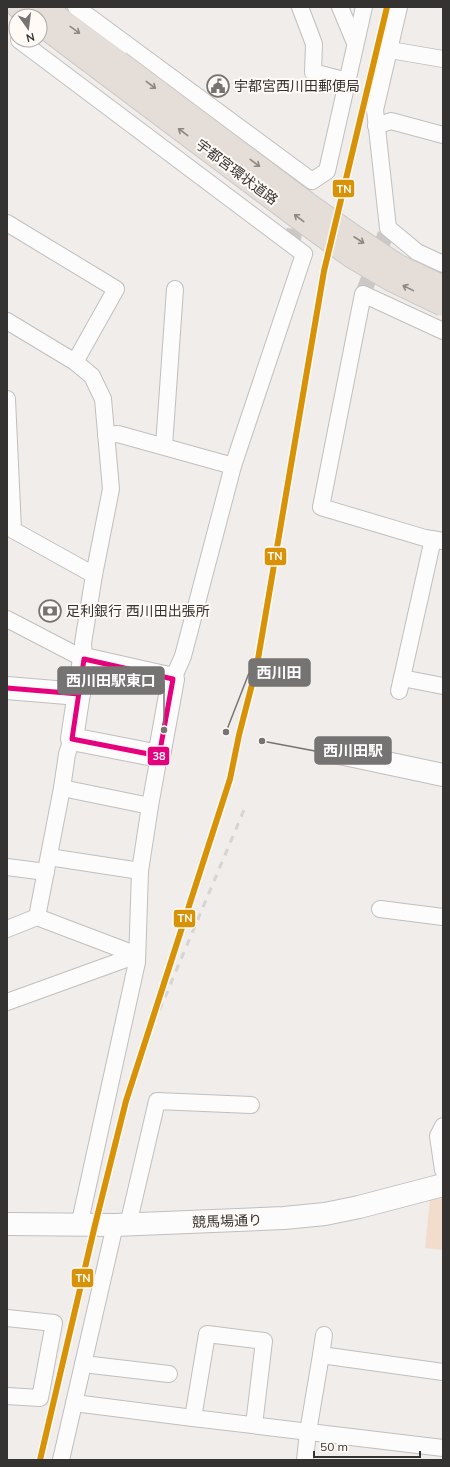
<svg xmlns="http://www.w3.org/2000/svg" width="450" height="1467" viewBox="0 0 450 1467" font-family="Mulish,'Noto Sans JP',sans-serif">
<style>
.green{fill:#f2dccd}
.lines{fill:none;stroke-linecap:round;stroke-linejoin:round}
.street-tunnel{stroke:#cbc8c6;stroke-width:16;stroke-dasharray:16 8;stroke-linecap:butt}
.street-casing{stroke:#c1bfbe;stroke-width:18}
.secondary-casing{stroke:#c1bfbe;stroke-width:24}
.highway-casing{stroke:#c9c8c7;stroke-width:24}
.street{stroke:#fdfcfc;stroke-width:16}
.secondary{stroke:#fdfcfc;stroke-width:22}
.highway{stroke:#e5ddd7;stroke-width:22}
.rail{stroke:#d6d4d4;stroke-width:3;stroke-dasharray:7 7;stroke-linecap:butt}
.highway-bridge-casing{stroke:#c9c8c7;stroke-width:24;stroke-linecap:butt}
.highway-bridge{stroke:#e5ddd7;stroke-width:22}
.bus-1-casing{stroke:#fffaf6;stroke-width:8}
.bus-1{stroke:#e5007d;stroke-width:5}
.rail-1-casing{stroke:#fffaf6;stroke-width:9}
.rail-1{stroke:#d89208;stroke-width:6}
.oneway{stroke:#8d8884}
.labels{text-anchor:middle;dominant-baseline:central;stroke-width:4;stroke-linejoin:round;paint-order:stroke}
.poi-label{font-size:14px;fill:#353332;stroke:#fffaf6;text-anchor:start}
.street-label{font-size:14px;fill:#353332;stroke:#fffaf6}
.leader{fill:none;stroke:#767473;stroke-width:1.5}
.callout-dot{fill:#767473;stroke:#fffaf6;stroke-width:1.5}
.callout{fill:#767473;stroke:#767473;stroke-width:1.5}
.callout-label{font-size:15px;text-anchor:middle;font-weight:bold;fill:#fff}
.line-badge{stroke:#fffaf6;stroke-width:1.5}
.badge-label{font-size:11px;text-anchor:middle;font-weight:bold;fill:#fff}
</style>
<rect width="100%" height="100%" fill="#f0edeb"/>
<path class="green" d="M443,1196V1250L425,1248L430,1199Z"/>
<g class="lines">
<g class="street-tunnel">
<path d="M292,245L304,175"/>
<path d="M363,294L388,228"/>
</g>
<g class="street-casing">
<g id="street">
<path d="M76,7L312,181L327,171L364,7"/>
<path d="M300,7L314,44L313,72L347,81"/>
<path d="M340,7L355,43"/>
<path d="M399,7L375,110L388,228L417,252L443,264"/>
<path d="M19,40L304,254L233,466L183,656L173,679"/>
<path d="M390,50L443,59"/>
<path d="M376,126L391,121L443,135"/>
<path d="M7,223L116,289L75,362"/>
<path d="M7,321L75,362L92,376L103,399L111,489L94,575L83,643L84,659L7,619"/>
<path d="M443,331L363,294L321,507L425,538L443,541"/>
<path d="M7,399L13,530L94,575"/>
<path d="M106,435L118,434L233,466"/>
<path d="M164,446L175,289"/>
<path d="M402,678L443,686"/>
<path d="M399,691L433,539"/>
<path d="M62,788L150,806L140,871L137,962L79,1226"/>
<path d="M150,806L159,756"/>
<path d="M49,857L140,871"/>
<path d="M7,867L46,872"/>
<path d="M380,909L443,917"/>
<path d="M7,929L37,917"/>
<path d="M7,1002L137,955L37,917L62,788L67,754L72,739"/>
<path d="M443,1126L438,1136L443,1170"/>
<path d="M128,1225L157,1101L251,1105"/>
<path d="M7,1318L54,1323L40,1398L7,1396"/>
<path d="M321,1355L324,1335"/>
<path d="M83,1364L169,1374"/>
<path d="M74,1403L193,1418"/>
<path d="M254,1425L264,1341L207,1334L193,1418L443,1448"/>
<path d="M61,1460L115,1225"/>
<path d="M305,1460L308,1432L321,1355L443,1372"/>
</g>
</g>
<g class="secondary-casing">
<g id="secondary">
<path d="M84,659L173,679L159,756L72,739Z"/>
<path d="M7,688L79,694"/>
<path d="M335,752L443,775"/>
<path d="M7,1224L115,1225L284,1218L325,1214L359,1207L443,1185"/>
</g>
</g>
<g class="highway-casing">
<g id="highway">
<path d="M18,7L30,16"/>
<path d="M44,7L119,62"/>
<path d="M40,24L109,76"/>
</g>
</g>
<use href="#street" class="street"/>
<use href="#secondary" class="secondary"/>
<use href="#highway" class="highway"/>
<path class="rail" d="M152,1022L160,1009L244,810"/>
<g class="highway-bridge-casing">
<g id="highway-bridge">
<path d="M119,62L311,206L355,237L397,265L443,287"/>
<path d="M109,76L309,226L352,257L391,280L443,305"/>
</g>
</g>
<use href="#highway-bridge" class="highway-bridge"/>
<g class="bus-1-casing">
<g id="bus-1">
<path d="M84,659L173,679L159,756L72,739Z"/>
<path d="M7,688L79,694"/>
</g>
</g>
<use href="#bus-1" class="bus-1"/>
<g class="rail-1-casing">
<path id="rail-1" d="M40,1460L95,1225L126,1101L230,779L239,735L257,665L324,271L387,7"/>
</g>
<use href="#rail-1" class="rail-1"/>
</g>
<defs><path id="oneway-shaft" d="M-6 0H5M1.5-3L5.5 0L1.5 3" fill="none" stroke-width="1.6" stroke-linecap="round" stroke-linejoin="round"/></defs>
<g class="oneway">
<use href="#oneway-shaft" transform="translate(75 30) rotate(36)"/>
<use href="#oneway-shaft" transform="translate(151 85) rotate(37)"/>
<use href="#oneway-shaft" transform="translate(183 132) rotate(-143)"/>
<use href="#oneway-shaft" transform="translate(255 163) rotate(37)"/>
<use href="#oneway-shaft" transform="translate(299 218) rotate(-143)"/>
<use href="#oneway-shaft" transform="translate(359 240) rotate(33)"/>
<use href="#oneway-shaft" transform="translate(408 288) rotate(-154)"/>
</g>
<defs>
<g id="civic-ring" transform="scale(1.15)"><circle r="9.5" fill="#fffaf6" stroke="#767473" stroke-width="1.5"/><path d="M-.6-6.5H3V-4.5H.6V-3L4-1V1h2V6H-6V1h2V-1L-.6-3ZM-1.2 2.5V6h2.4V2.5Z" fill="#767473"/></g>
<g id="bank-ring" transform="scale(1.15)"><circle r="9.5" fill="#fffaf6" stroke="#767473" stroke-width="1.5"/><path d="M-6-4H6V4H-6ZM0-2.3a2.3 2.3 0 1 0 0 4.6a2.3 2.3 0 1 0 0-4.6Z" fill="#767473"/></g>
</defs>
<g fill-rule="evenodd">
<use href="#civic-ring" x="218" y="86"/>
<use href="#bank-ring" x="50" y="611"/>
</g>
<g class="labels">
<g class="poi-label">
<text x="234" y="86">宇都宮西川田郵便局</text>
<text x="66" y="611">足利銀行 西川田出張所</text>
</g>
<g class="street-label">
<text transform="translate(237 172) rotate(37)">宇都宮環状道路</text>
<text transform="translate(227 1221) rotate(-2)">競馬場通り</text>
</g>
</g>
<path class="leader" d="M226 732L249 673M164 730L164 681M262 741L315 751"/>
<g class="callout-dot">
<circle cx="226" cy="732" r="4"/>
<circle cx="164" cy="730" r="4"/>
<circle cx="262" cy="741" r="4"/>
</g>
<g class="callout">
<rect x="249" y="659" width="61" height="27" rx="4"/>
<rect x="58" y="667" width="106" height="27" rx="4"/>
<rect x="315" y="737" width="76" height="27" rx="4"/>
</g>
<g class="callout-label">
<text x="279" y="678">西川田</text>
<text x="111" y="686">西川田駅東口</text>
<text x="353" y="756">西川田駅</text>
</g>
<g class="line-badge">
<rect x="332" y="179" width="23" height="19" rx="4" fill="#d89208"/>
<rect x="264" y="547" width="23" height="19" rx="4" fill="#d89208"/>
<rect x="147" y="746" width="23" height="20" rx="4" fill="#e5007d"/>
<rect x="173" y="909" width="23" height="19" rx="4" fill="#d89208"/>
<rect x="71" y="1268" width="23" height="20" rx="4" fill="#d89208"/>
</g>
<g class="badge-label">
<text x="344" y="193">TN</text>
<text x="275" y="560">TN</text>
<text x="159" y="760">38</text>
<text x="185" y="922">TN</text>
<text x="83" y="1282">TN</text>
</g>
<rect width="450" height="1467" fill="none" stroke="#353332" stroke-width="16"/>
<g transform="translate(28 28) rotate(166)"><circle r="19" fill="#fffaf6" stroke="#aeaaa8"/>
<path d="M0-3L7 15L0 10L-7 15Z" fill="#767473"/>
<text y="-6" font-size="11" font-weight="bold" text-anchor="middle" fill="#353332">N</text>
</g>
<path d="M314 1451v6h106v-6" fill="none" stroke="#353332" stroke-width="2"/>
<text x="320" y="1451" font-size="12" fill="#353332" stroke="#fffaf6" stroke-width="3" paint-order="stroke">50 m</text>
</svg>
